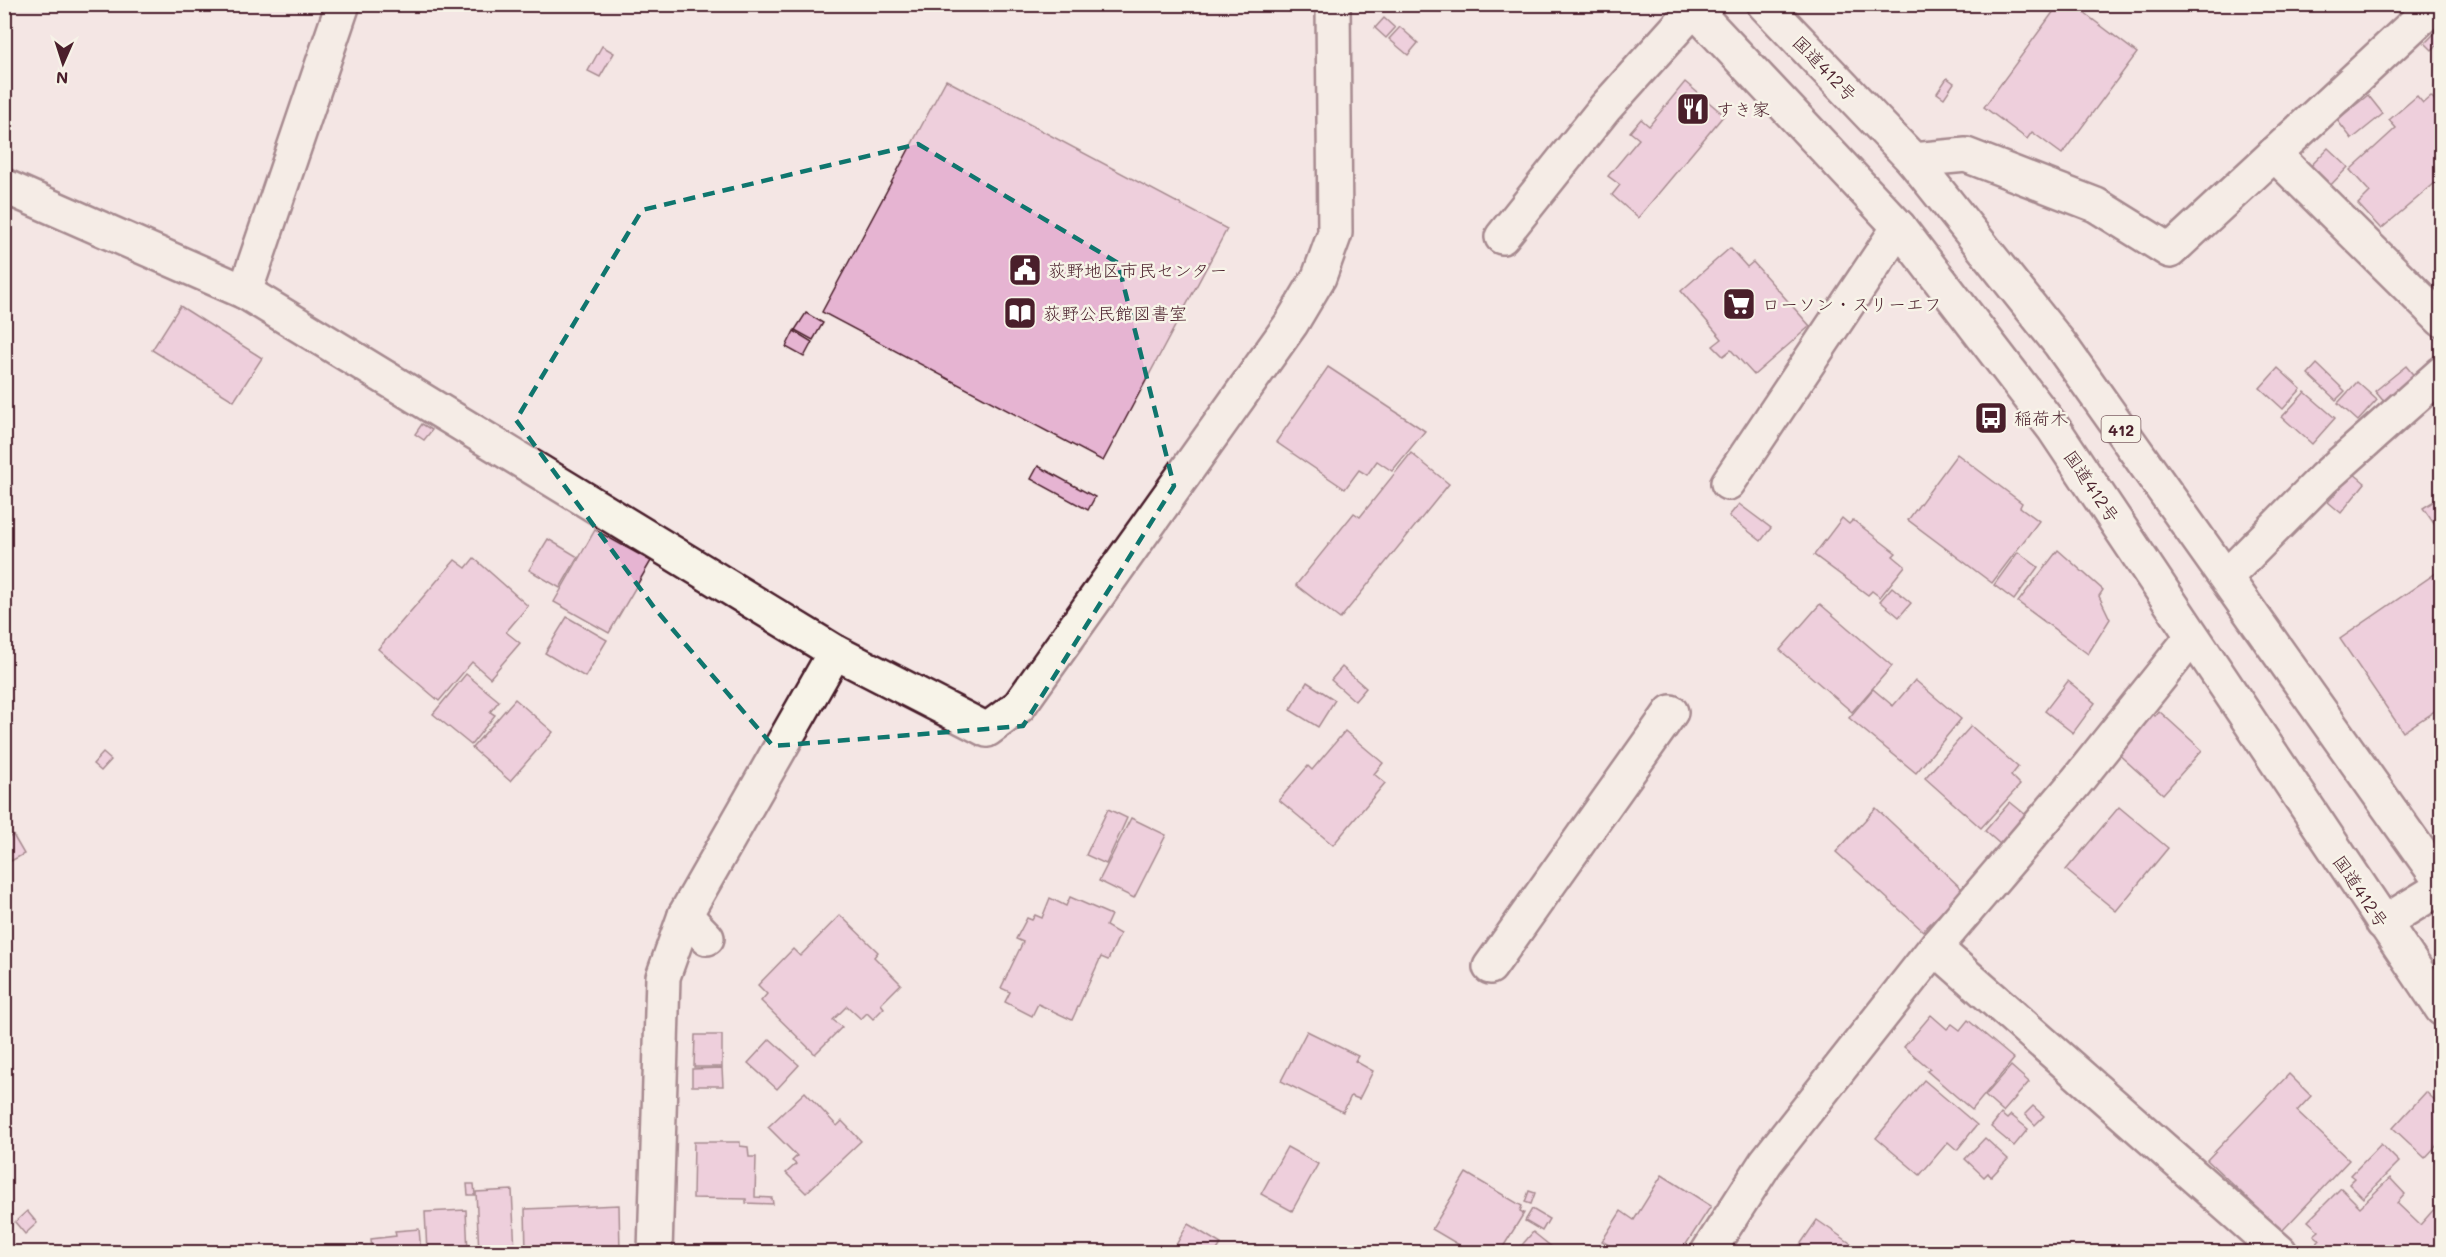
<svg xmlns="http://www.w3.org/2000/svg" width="2446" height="1257" viewBox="0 0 2446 1257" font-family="Mali,'Klee One',sans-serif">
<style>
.building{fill:#e6b4d2;stroke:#4a1f2b;stroke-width:1.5}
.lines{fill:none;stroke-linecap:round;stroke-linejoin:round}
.minor-casing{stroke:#4a1f2b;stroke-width:38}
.tertiary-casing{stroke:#4a1f2b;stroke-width:38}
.trunk-casing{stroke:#4a1f2b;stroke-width:38}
.minor{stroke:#f7f3e8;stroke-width:33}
.tertiary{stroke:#f7f3e8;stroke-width:33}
.trunk{stroke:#f7f3e8;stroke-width:33}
.marked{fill:none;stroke:#0f766e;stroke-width:4.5;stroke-dasharray:12 8;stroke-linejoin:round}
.labels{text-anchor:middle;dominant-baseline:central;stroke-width:5;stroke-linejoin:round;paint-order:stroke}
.shield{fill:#f7f3e8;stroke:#7e5f64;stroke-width:1.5}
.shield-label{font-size:16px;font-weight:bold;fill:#4a1f2b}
.street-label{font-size:18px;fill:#4a1f2b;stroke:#f7f3e8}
.poi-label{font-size:18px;fill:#4a1f2b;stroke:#f7f3e8;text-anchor:start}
</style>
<rect width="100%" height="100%" fill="#f4e6e4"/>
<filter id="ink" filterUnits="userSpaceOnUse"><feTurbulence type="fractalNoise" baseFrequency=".0167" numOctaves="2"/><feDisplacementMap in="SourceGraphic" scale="12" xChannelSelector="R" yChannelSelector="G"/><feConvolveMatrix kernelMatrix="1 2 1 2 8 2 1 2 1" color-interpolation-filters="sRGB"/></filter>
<g filter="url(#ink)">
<g class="building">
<path d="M2059,4H2072L2137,53L2062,154L2032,132L2027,139L1984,107Z"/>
<path d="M1384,18L1395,28L1386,38L1375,28Z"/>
<path d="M2442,26V48L2437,45L2432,50L2425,43Z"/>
<path d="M1400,27L1418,43L1408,55L1389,39Z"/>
<path d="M602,46L614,53L600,77L588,71Z"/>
<path d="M1947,78L1954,83L1944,98L1937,93Z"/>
<path d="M946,80L1227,229L1103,461L822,312Z"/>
<path d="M1685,82L1724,115L1638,218L1612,195L1620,185L1608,176L1639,139L1630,132L1641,119L1649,126Z"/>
<path d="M2368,95L2383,114L2352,139L2337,120Z"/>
<path d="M2417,96L2423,103L2431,96L2442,108V177L2381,229L2358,204L2370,192L2350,170L2396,128L2389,120Z"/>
<path d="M2328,148L2348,167L2326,190L2306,171Z"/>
<path d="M1730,248L1747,267L1753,262L1810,326L1754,375L1731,350L1723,356L1713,346L1722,339L1681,291Z"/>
<path d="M180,306L262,358L234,401L152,350Z"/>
<path d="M806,313L823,323L813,340L795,330Z"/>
<path d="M794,331L812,342L804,357L786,347Z"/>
<path d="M2317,364L2345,391L2336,400L2308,374Z"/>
<path d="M2406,366L2416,378L2385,403L2375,391Z"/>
<path d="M1328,367L1425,431L1392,471L1377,461L1367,475L1359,470L1345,489L1276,442Z"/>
<path d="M2278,368L2301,389L2283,409L2260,388Z"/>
<path d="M2357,382L2377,400L2358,421L2338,403Z"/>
<path d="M2305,392L2335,418L2312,444L2282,417Z"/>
<path d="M422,424L432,430L424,440L415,434Z"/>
<path d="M1411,453L1449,484L1340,619L1296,585L1354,513L1360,517Z"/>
<path d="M1957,454L2022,503L2020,507L2039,521L1992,583L1908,520Z"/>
<path d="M1038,466L1095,497L1088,510L1031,479Z"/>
<path d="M2353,473L2365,483L2341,513L2328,502Z"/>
<path d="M2442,496V535L2423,508Z"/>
<path d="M1739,504L1771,528L1761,541L1729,516Z"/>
<path d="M1842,518L1849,524L1853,520L1896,553L1893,556L1905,566L1880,597L1872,591L1868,595L1814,555Z"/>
<path d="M595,530L651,561L609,633L554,602Z"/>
<path d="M548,539L578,557L560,588L529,570Z"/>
<path d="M2058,550L2103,590L2099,596L2110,619L2088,654L2018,602Z"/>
<path d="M2018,552L2038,567L2014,600L1994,585Z"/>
<path d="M474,558L528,606L506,632L520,643L490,678L472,662L439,701L378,649L455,560L466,568Z"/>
<path d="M2442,569V706L2403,732L2340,639Z"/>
<path d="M1892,587L1911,603L1899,617L1880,601Z"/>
<path d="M1820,604L1892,666L1852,712L1780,650Z"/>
<path d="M567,617L607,640L585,677L545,653Z"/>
<path d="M1342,667L1366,688L1355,701L1331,680Z"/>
<path d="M466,674L499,701L490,712L495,715L471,745L433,714Z"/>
<path d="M1915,680L1961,719L1916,773L1849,718L1873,689L1893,706Z"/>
<path d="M2068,681L2095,703L2073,733L2045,711Z"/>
<path d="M1307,682L1335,700L1318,727L1290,710Z"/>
<path d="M515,699L553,732L510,781L472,748Z"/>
<path d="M2159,711L2202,750L2163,794L2117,753L2152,712L2155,716Z"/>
<path d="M1971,726L2018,767L2011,776L2020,785L1981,828L1925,778Z"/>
<path d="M1345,731L1383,763L1374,774L1385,783L1333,845L1279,800L1308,766L1312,770Z"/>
<path d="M103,753L111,760L101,771L93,764Z"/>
<path d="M2010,802L2026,815L2000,844L1985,831Z"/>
<path d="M2119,807L2168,848L2116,911L2066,870Z"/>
<path d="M1876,808L1963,890L1923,931L1836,852Z"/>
<path d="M1108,809L1127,818L1106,864L1086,855Z"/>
<path d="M1131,818L1166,835L1134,898L1099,881Z"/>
<path d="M13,835L24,854L11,861L4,850V841Z"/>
<path d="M1070,897L1111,915L1106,926L1120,934L1108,960L1101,957L1072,1020L1038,1004L1032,1016L1005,1002L1010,992L1001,988L1023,942L1016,939L1027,918L1032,920L1035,915L1042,918L1050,898L1066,906Z"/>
<path d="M840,915L878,952L874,957L901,984L881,1004L884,1008L873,1019L867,1013L861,1019L847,1006L833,1020L842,1027L815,1054L761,1001L767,994L758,985L793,949L800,956Z"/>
<path d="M1931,1015L1947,1029L1952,1024L1960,1030L1968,1020L2014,1059L1972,1110L1927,1071L1930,1069L1904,1047Z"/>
<path d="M1307,1031L1358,1056L1355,1061L1373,1071L1359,1099L1351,1096L1343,1112L1281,1081Z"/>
<path d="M695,1035H722V1067H694Z"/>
<path d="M770,1039L799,1065L777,1089L748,1063Z"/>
<path d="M2011,1066L2029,1082L2003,1112L1985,1096Z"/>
<path d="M722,1068L723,1086H692V1069Z"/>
<path d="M2289,1074L2311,1096L2297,1111L2349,1160L2282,1231L2207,1160Z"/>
<path d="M1924,1080L1977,1125L1957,1150L1948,1142L1920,1175L1876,1138Z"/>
<path d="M805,1092L837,1126L842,1121L861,1141L806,1193L786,1173L796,1164L792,1161L797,1156L768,1127Z"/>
<path d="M2426,1092L2442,1107V1140L2425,1158L2393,1128Z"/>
<path d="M2033,1106L2044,1116L2035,1125L2025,1114Z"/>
<path d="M2001,1114L2007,1119L2011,1115L2028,1129L2014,1146L1991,1127Z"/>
<path d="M1985,1138L2008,1159L1991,1177L1988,1173L1984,1177L1965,1159Z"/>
<path d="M694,1142H740V1146L748,1147L749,1157H756L755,1197L772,1198L773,1204L746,1203V1199L693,1198Z"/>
<path d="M2381,1144L2399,1162L2363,1198L2349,1184L2355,1178L2351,1175Z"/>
<path d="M1287,1147L1318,1164L1292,1211L1261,1194Z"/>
<path d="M1466,1173L1522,1206L1520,1211L1524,1213L1500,1252H1471L1432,1229Z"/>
<path d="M1662,1175L1711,1206L1681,1252H1620L1602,1241L1621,1211L1634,1220Z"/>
<path d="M2390,1178L2405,1194L2397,1203L2420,1225L2436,1207L2442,1212V1252H2362L2359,1249L2356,1252H2312L2310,1251L2320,1240L2314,1235L2319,1231L2308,1221L2341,1188L2360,1207Z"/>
<path d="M467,1184H474L475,1195H468Z"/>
<path d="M512,1190L515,1252H479L476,1192Z"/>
<path d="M1529,1191L1535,1193L1531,1204L1525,1202Z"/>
<path d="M619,1205L620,1252H526L525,1209Z"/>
<path d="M1532,1209L1549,1219L1542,1231L1525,1221Z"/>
<path d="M466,1210L468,1252H427L425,1212Z"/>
<path d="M27,1211L37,1223L25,1234L15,1222Z"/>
<path d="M1817,1220L1863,1252H1789L1791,1249L1795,1252Z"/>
<path d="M1188,1224L1221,1244L1216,1252H1172Z"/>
<path d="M419,1229L421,1252H372L371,1239L396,1236L395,1231Z"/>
<path d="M1533,1232L1558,1252H1516Z"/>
<path d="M366,1246L367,1252H341L340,1247Z"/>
</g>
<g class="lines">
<g class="minor-casing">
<g id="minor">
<path d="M2274,154L2442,320"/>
<path d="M1913,160L1966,155L2096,205L2170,251L2436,4"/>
<path d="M4,186L245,292L835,652L987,730L1019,706L1291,324L1319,277L1335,233L1333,4"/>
<path d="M1502,237L1605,108L1694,9"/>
<path d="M245,292L343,4"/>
<path d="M1728,483L1899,227"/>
<path d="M2226,577L2323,479L2442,373"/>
<path d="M685,915L707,938"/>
<path d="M1938,944L1941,953L2280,1252"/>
<path d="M1490,967L1671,712"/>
<path d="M655,1252L663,977L685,915L835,652"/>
<path d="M1708,1252L1766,1162L1938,944L2076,782L2192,637"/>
</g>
</g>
<g class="tertiary-casing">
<path id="tertiary" d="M2383,923L2442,887"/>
</g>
<g class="trunk-casing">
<g id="trunk">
<path d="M1689,4L1899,227L2054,429L2442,1009"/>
<path d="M1764,4L1913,160L2060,344L2442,883"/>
</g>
</g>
<use href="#minor" class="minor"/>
<use href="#tertiary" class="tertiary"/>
<use href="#trunk" class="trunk"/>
</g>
</g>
<path d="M0 0H2446V1257H0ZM918,144L1118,263L1174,486L1023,726L773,746L656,610L516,420L642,210Z" fill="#f4e6e4" fill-opacity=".55" fill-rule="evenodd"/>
<path class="marked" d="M918,144L1118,263L1174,486L1023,726L773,746L656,610L516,420L642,210Z"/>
<defs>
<g id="restaurant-square" transform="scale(1.725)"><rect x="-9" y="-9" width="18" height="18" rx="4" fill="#4a1f2b" stroke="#f7f3e8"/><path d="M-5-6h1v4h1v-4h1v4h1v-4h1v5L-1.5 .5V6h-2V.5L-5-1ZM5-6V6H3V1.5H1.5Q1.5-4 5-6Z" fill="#fff"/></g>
<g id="civic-square" transform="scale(1.725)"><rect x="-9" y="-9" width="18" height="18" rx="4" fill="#4a1f2b" stroke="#f7f3e8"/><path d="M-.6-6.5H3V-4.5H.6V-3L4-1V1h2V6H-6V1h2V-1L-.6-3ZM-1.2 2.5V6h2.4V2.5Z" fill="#fff"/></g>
<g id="supermarket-square" transform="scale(1.725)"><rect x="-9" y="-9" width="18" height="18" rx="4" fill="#4a1f2b" stroke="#f7f3e8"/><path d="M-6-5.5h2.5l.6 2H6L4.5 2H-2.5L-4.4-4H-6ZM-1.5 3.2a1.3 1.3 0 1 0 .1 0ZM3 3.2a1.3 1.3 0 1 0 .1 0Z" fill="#fff"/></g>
<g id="library-square" transform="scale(1.725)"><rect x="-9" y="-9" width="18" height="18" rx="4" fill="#4a1f2b" stroke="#f7f3e8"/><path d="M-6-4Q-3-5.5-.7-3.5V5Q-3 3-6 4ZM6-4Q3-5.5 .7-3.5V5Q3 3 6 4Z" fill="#fff"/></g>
<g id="bus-square" transform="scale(1.725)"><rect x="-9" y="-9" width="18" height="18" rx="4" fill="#4a1f2b" stroke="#f7f3e8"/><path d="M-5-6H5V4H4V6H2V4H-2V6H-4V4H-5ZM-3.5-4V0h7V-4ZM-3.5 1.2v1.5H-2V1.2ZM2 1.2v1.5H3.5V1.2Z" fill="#fff"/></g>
</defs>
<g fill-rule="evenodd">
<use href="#restaurant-square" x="1693" y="109"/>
<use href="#civic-square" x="1025" y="270"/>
<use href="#supermarket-square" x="1739" y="304"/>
<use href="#library-square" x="1020" y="313"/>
<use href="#bus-square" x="1991" y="418"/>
</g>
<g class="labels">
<rect class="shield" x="2101.5" y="416" width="39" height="26" rx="4.5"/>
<g class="shield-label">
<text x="2121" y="429">412</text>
</g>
<g class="street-label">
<text transform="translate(1825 68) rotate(46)">国道412号</text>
<text transform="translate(2092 486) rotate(56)">国道412号</text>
<text transform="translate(2361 891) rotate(56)">国道412号</text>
</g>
<g class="poi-label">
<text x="1716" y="109">すき家</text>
<text x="1048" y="270">荻野地区市民センター</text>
<text x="1762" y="304">ローソン・スリーエフ</text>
<text x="1043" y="313">荻野公民館図書室</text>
<text x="2014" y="418">稲荷木</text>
</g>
</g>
<rect width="2446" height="1257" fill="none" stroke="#f7f3e8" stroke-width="24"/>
<rect x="12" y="12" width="2422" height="1233" fill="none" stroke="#4a1f2b" stroke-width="2" filter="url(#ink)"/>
<g transform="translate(63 63) rotate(183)" stroke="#f7f3e8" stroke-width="4.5" paint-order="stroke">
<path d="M0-4.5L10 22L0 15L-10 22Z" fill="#4a1f2b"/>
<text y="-9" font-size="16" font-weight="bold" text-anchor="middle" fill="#4a1f2b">N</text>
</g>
</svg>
